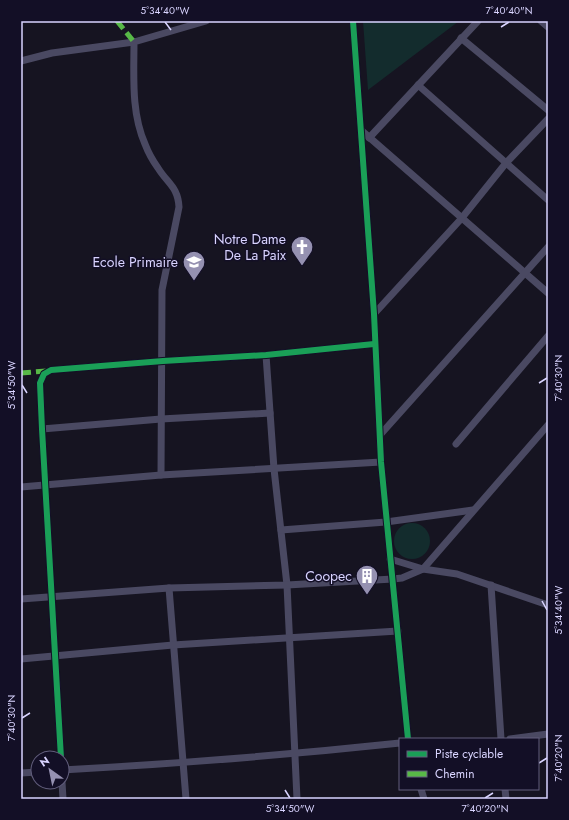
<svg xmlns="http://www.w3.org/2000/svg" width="569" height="820" viewBox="0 0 569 820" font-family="Jost,sans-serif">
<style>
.green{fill:#132c2d}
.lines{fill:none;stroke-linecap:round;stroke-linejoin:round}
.minor{stroke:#4a4962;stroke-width:7}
.quiet{stroke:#58b947;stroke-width:5;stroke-dasharray:10 5;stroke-linecap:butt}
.cycleway-casing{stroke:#130f26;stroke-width:8}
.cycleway{stroke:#1a9f57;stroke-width:6}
.ticks{fill:none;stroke:#d9d4ff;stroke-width:1.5}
.labels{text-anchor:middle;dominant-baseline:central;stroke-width:3;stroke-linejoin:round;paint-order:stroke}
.poi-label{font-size:14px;fill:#d9d4ff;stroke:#130f26;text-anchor:end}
.neatline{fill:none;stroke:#d9d4ff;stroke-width:1.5}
.ticks-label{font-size:10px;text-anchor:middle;fill:#d9d4ff}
</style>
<rect width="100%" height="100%" fill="#161421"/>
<g class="green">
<path d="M363,21H459L368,90Z"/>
<circle cx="412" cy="541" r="18"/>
</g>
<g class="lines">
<g class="minor">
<path d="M353,21L374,314L381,462L408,739"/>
<path d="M541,21L548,27"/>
<path d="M461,38L548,110"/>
<path d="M21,61L52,53L134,42"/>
<path d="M418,85L548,200"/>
<path d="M362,131L548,293"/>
<path d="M369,138L478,21"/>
<path d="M374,314L461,219L506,163L548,119"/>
<path d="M266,355L274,469L287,585L297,799"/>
<path d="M42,429L161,419L270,413"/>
<path d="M380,435L548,247"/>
<path d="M456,444L548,336"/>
<path d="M161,475L162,290L179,207C178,187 168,184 158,168C153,161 148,152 145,144C131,112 134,76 134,42L206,21"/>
<path d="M21,487L161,475L381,462"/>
<path d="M281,530L386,522L473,510"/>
<path d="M390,559L423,569L457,574L548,605"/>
<path d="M491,585L501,739"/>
<path d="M169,588L186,799"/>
<path d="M21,599L169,588L287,585L393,579L402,578L423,569L548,425"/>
<path d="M21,659L173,645L398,631"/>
<path d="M510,739L548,734"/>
<path d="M61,758L42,429L40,383L44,374L51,370L163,361L266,355L374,344"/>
<path d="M62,770C175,764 287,755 400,743"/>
<path d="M21,773L38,772"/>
<path d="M62,782L63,799"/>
<path d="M421,789L424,799"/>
<path d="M505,789L506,799"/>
</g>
<g class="quiet">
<path d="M117,21L134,42"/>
<path d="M21,373L47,371"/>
</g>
<g class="cycleway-casing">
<g id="cycleway">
<path d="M353,21L374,314L381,462L408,739"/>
<path d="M61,758L42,429L40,383L44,374L51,370L163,361L266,355L374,344"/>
</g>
</g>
<use href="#cycleway" class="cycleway"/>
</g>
<path class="ticks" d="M165,22L171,30M501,27L509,22M539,383L547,378M22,385L27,393M542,601L547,610M22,718L30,713M539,763L547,758M285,790L290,798M485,798L493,793"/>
<defs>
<g id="church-pin" transform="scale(1.15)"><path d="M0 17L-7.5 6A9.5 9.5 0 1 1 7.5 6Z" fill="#9591b1" stroke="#130f26"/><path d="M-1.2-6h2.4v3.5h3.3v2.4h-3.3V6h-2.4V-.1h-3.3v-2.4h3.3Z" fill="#fff"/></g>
<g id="school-pin" transform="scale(1.15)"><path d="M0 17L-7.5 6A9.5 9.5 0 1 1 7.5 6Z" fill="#9591b1" stroke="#130f26"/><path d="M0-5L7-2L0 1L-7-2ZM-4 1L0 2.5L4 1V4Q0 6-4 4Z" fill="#fff"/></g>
<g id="building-pin" transform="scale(1.15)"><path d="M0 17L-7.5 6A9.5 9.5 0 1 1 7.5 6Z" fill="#9591b1" stroke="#130f26"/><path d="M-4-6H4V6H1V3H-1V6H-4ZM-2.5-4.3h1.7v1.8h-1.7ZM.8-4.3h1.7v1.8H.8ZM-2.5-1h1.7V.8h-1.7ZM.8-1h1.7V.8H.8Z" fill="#fff"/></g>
</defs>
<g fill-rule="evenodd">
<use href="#church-pin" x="302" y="247"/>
<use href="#school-pin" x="194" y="262"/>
<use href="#building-pin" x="367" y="576"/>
</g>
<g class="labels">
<g class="poi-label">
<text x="286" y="239">Notre Dame<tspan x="286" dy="16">De La Paix</tspan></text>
<text x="178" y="262">Ecole Primaire</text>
<text x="352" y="576">Coopec</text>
</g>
</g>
<rect width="569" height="820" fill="none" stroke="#130f26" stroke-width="44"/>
<rect x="399" y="738" width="140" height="52" fill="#130f26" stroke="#625e7d"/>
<rect x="407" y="751" width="20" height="6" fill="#1a9f57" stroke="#625e7d"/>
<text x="435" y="758" font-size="12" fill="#d9d4ff">Piste cyclable</text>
<rect x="407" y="771" width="20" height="6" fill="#58b947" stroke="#625e7d"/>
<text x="435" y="778" font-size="12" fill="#d9d4ff">Chemin</text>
<g transform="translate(50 770) rotate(327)"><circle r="19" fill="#130f26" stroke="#625e7d"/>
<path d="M0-3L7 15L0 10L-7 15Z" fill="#9591b1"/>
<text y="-6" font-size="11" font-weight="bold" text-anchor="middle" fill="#d9d4ff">N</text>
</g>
<rect x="22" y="22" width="525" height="776" class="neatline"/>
<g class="ticks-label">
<text x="165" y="14">5°34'40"W</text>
<text x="509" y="14">7°40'40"N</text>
<text transform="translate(558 378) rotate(-90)" y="4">7°40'30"N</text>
<text transform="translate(11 385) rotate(-90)" y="4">5°34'50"W</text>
<text transform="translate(558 610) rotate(-90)" y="4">5°34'40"W</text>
<text transform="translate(11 718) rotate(-90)" y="4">7°40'30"N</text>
<text transform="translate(558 758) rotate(-90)" y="4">7°40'20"N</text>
<text x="290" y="812">5°34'50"W</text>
<text x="485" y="812">7°40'20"N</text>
</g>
</svg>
